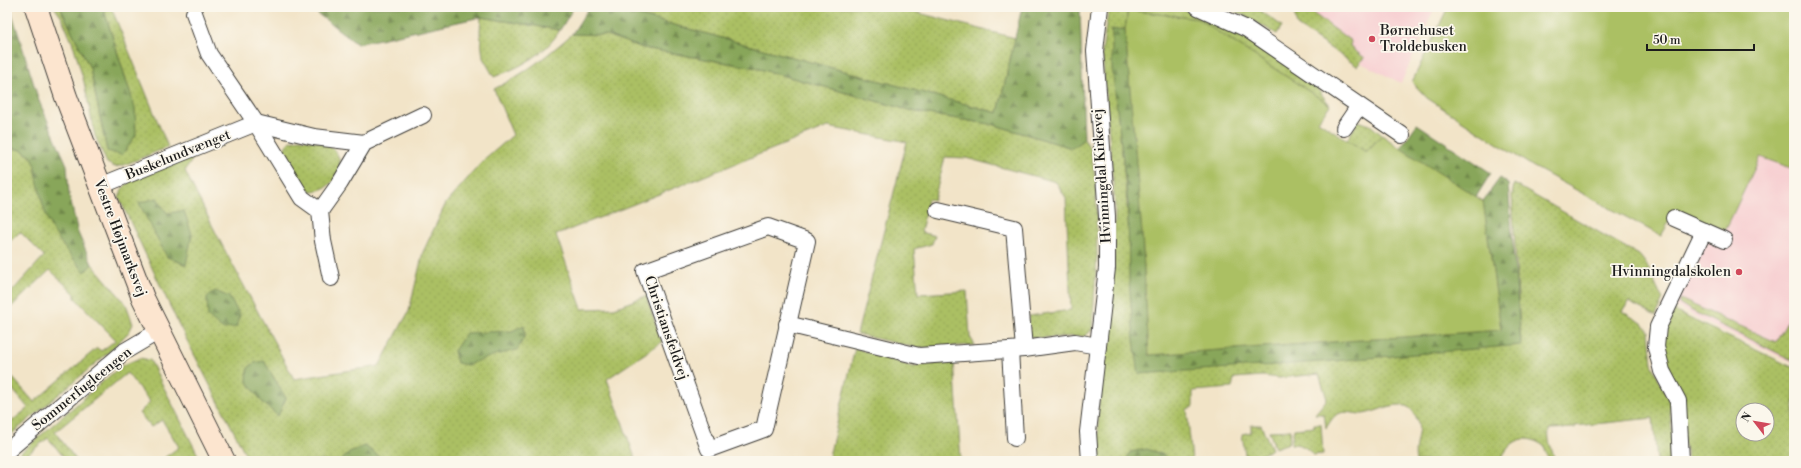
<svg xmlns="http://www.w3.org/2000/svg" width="1801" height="468" viewBox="0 0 1801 468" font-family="'Libre Bodoni',serif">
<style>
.built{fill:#f7cfd1}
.grass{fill:url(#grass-dots);stroke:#646e40;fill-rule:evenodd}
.forest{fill:url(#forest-firs);stroke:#52613b}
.green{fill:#abc064;stroke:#646e40}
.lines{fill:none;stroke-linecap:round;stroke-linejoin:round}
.street-casing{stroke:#3c3a36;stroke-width:18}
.secondary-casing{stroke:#3c3a36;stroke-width:24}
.street{stroke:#fff;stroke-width:16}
.secondary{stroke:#fce5cf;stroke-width:22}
.poi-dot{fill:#d1495b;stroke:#fbf7ec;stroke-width:1.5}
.labels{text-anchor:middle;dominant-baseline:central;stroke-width:3.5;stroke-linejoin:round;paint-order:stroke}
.poi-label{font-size:14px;fill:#1c1c1c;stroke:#fbf7ec;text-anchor:start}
.street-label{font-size:14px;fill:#1c1c1c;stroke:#fbf7ec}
</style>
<defs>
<pattern id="grass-dots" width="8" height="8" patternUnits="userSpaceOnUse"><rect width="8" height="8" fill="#abc064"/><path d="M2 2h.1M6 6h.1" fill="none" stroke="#93a456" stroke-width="1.8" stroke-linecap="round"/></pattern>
<pattern id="forest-firs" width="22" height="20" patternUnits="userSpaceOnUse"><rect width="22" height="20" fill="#88a65a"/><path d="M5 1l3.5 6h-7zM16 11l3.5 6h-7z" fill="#6e864a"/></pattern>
</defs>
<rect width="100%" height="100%" fill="#fbf7ec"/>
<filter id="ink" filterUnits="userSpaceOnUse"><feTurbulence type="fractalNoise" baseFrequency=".025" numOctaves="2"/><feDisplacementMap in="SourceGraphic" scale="8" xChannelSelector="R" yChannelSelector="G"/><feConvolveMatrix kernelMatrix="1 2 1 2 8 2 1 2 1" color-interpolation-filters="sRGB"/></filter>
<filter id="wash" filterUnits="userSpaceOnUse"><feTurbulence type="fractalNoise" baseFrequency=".012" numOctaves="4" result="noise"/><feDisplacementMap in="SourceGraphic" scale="16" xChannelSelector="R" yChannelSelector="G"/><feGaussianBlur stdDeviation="0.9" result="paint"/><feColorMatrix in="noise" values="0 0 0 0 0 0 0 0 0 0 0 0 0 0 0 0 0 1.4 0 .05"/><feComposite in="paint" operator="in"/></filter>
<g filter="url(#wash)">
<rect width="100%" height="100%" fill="#f2e4c8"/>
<g class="built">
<path d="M1306,7H1435L1401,83L1347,56Z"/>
<path d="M1760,157L1794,169V363L1708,324L1670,303L1704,231L1724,240L1725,231Z"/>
</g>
<g class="grass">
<path d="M54,7H60L90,68L107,151L135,108L103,7H111L168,147L124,165L115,167L107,163L95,136L84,82L74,47L62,18Z"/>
<path d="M608,7H896L1015,38L998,113Z"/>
<path d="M1109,7H1176L1233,29L1312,82L1330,105L1198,19L1128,10L1125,29L1112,30C1113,99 1126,166 1129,235L1521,345L1512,196L1514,184L1639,255C1652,269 1653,284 1663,299L1656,316L1628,302L1623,312L1642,323L1649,331L1652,364L1669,401L1675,461H1657L1653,418L1575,426V428L1549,429C1547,446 1554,447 1554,461H1549L1544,446C1524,432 1510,440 1500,461H1416C1412,442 1425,431 1414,413C1403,395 1378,413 1362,414C1353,414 1347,410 1338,414C1333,416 1329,424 1326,428L1324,414H1315L1327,399L1319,374L1279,378L1263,376L1234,378L1232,388L1193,391V407L1187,409L1192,461H1099L1098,412L1114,270L1115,206L1102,51Z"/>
<path d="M1228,7H1255L1282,26L1277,34Z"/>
<path d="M1293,7H1316L1314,14L1351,41L1350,47L1365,58L1357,66L1297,26Z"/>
<path d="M481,17L560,30C545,55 520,67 494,77L483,58L480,31Z"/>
<path d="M572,34L606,35L643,48L756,68L916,112L995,125L1072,148L1084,139L1090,148L1096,182L1097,256L1092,330L1085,336L1034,338L1027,334L1029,316L1071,310L1066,198L1056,182L966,158L945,157L934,200L928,199L921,232L935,236L932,244L914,249L918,294L967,291L970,337L975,345L917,348L857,334L907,142L828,127L556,235L582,309L614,308L646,296L662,342L607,379L636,461H249L178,323L119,198L122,189L130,181L195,155L185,171L222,245L294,379L379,366L409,311L423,252L446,203L482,162L513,135L494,89C524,74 547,56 572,34Z"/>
<path d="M1358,121L1370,125L1382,135L1366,152L1347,140Z"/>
<path d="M301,139C308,140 318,141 325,144C351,154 341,193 307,191L283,152C287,142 290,140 301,139Z"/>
<path d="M7,147L22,150L33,158L71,256L85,271L92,264L126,304L133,324L129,332L109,352L7,438V425L28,408L8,384L13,378L34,402L97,348L101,351L116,340L75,298V294L50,270L7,311V297L44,256L20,232L7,244Z"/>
<path d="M1680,299L1776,342L1792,313L1794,315V361L1690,310L1679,303Z"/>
<path d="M1674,311L1794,368V461H1688L1672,377L1662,350L1664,333ZM1743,410H1767V434H1743Z"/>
<path d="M855,348L913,367L954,361L961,461H828Z"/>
<path d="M140,358L150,360L201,461H160L179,447L162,420L151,427L139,413L150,402L127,373L55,432L77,461H67L48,438L19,461H11L121,366Z"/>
<path d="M1314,424H1321L1323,454L1313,455C1307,447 1301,444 1291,444L1294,429L1314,427Z"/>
<path d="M1251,425H1261L1272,449L1263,454L1258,461H1246L1242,434L1251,432Z"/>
<path d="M1291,430L1289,443L1275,448L1269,431Z"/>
</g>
<g class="forest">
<path d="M7,7H10L39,101L67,165L69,194L78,233L92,264L85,272C72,258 60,243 51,227C41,208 38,179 33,158L22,150L7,147Z"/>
<path d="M60,7H103L135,108L136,135L122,155L107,151L90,68Z"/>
<path d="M309,7H574L560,30L481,17L357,44Z"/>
<path d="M597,7H608L998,113L1022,7H1080L1084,139L1072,148L995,125L916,112L756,68L643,48L606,35L572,34L588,9Z"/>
<path d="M1125,29L1142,233L1149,355L1501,330L1483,201L1500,178L1508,183L1521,345L1321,362L1139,374L1134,340L1129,280L1128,203L1112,67V30Z"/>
<path d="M1417,124L1491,173L1476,197L1400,148Z"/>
<path d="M157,198L167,213L184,211L192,234L186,265L167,257L139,203Z"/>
<path d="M215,291L229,297L240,315L236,327L222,329L208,317L207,297Z"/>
<path d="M524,325L525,336L517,350L495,355L467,365L457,363L454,351L466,333L512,331Z"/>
<path d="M264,361L286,398L278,416L263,403L247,381L248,368L254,363Z"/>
<path d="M365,446L385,461H341L349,452Z"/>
<path d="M1147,449L1164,455L1167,461H1126L1130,452Z"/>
</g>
<g class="green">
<path d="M1448,7H1794V169L1760,157L1725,231L1676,210L1661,236L1532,166L1427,98L1412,82Z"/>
<path d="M1128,10L1198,19L1330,105L1318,121L1366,152L1382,135L1400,148L1483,201L1501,330L1149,355L1142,233L1125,29Z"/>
</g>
</g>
<g filter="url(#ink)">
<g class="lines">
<g class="street-casing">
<g id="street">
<path d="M1198,7L1247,29L1402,135"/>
<path d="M194,13L209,54L256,123L302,198L320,211L323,241L331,278"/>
<path d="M1344,128L1359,106"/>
<path d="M100,186L256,123L314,137L364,143"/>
<path d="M938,210L1014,228L1024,349"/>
<path d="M320,211L340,183L364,143L423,115"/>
<path d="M1674,218L1724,240"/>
<path d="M768,227L807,241L764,429L709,449L645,271Z"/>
<path d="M787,324L919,356L1024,349L1075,342L1098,346L1088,432L1090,461"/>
<path d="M1098,346L1107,268V216L1095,51L1100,7"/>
<path d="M1010,350L1015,438"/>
<path d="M7,451L125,351L159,331"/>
<path d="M1681,461L1678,401L1662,371L1656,347L1658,327L1704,231"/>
</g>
</g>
<g class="secondary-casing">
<path id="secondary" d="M36,7L66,97L143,298L224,461"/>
</g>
<use href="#street" class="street"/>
<use href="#secondary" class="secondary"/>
</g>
</g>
<g class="poi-dot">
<circle cx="1372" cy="39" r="4"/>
<circle cx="1739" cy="272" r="4"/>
</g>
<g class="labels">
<g class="poi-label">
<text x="1380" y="31">Børnehuset<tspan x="1380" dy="16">Troldebusken</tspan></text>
<text x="1731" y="272" text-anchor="end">Hvinningdalskolen</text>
</g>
<g class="street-label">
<text transform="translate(178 155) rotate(-22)">Buskelundvænget</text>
<text transform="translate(1102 176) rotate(-94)">Hvinningdal Kirkevej</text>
<text transform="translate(120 238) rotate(69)">Vestre Højmarksvej</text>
<text transform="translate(666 328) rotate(71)">Christiansfeldvej</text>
<text transform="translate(82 389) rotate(-39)">Sommerfugleengen</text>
</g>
</g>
<rect width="1801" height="468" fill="none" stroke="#fbf7ec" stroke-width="24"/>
<g transform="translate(1755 422) rotate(301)"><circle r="19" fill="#fbf7ec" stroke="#a29f99"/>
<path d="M0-3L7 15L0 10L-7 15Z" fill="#d1495b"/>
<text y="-6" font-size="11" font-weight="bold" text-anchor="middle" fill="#1c1c1c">N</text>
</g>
<path d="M1647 44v6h107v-6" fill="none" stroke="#1c1c1c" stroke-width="2"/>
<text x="1653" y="44" font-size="12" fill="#1c1c1c" stroke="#fbf7ec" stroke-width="3" paint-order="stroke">50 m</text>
</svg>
